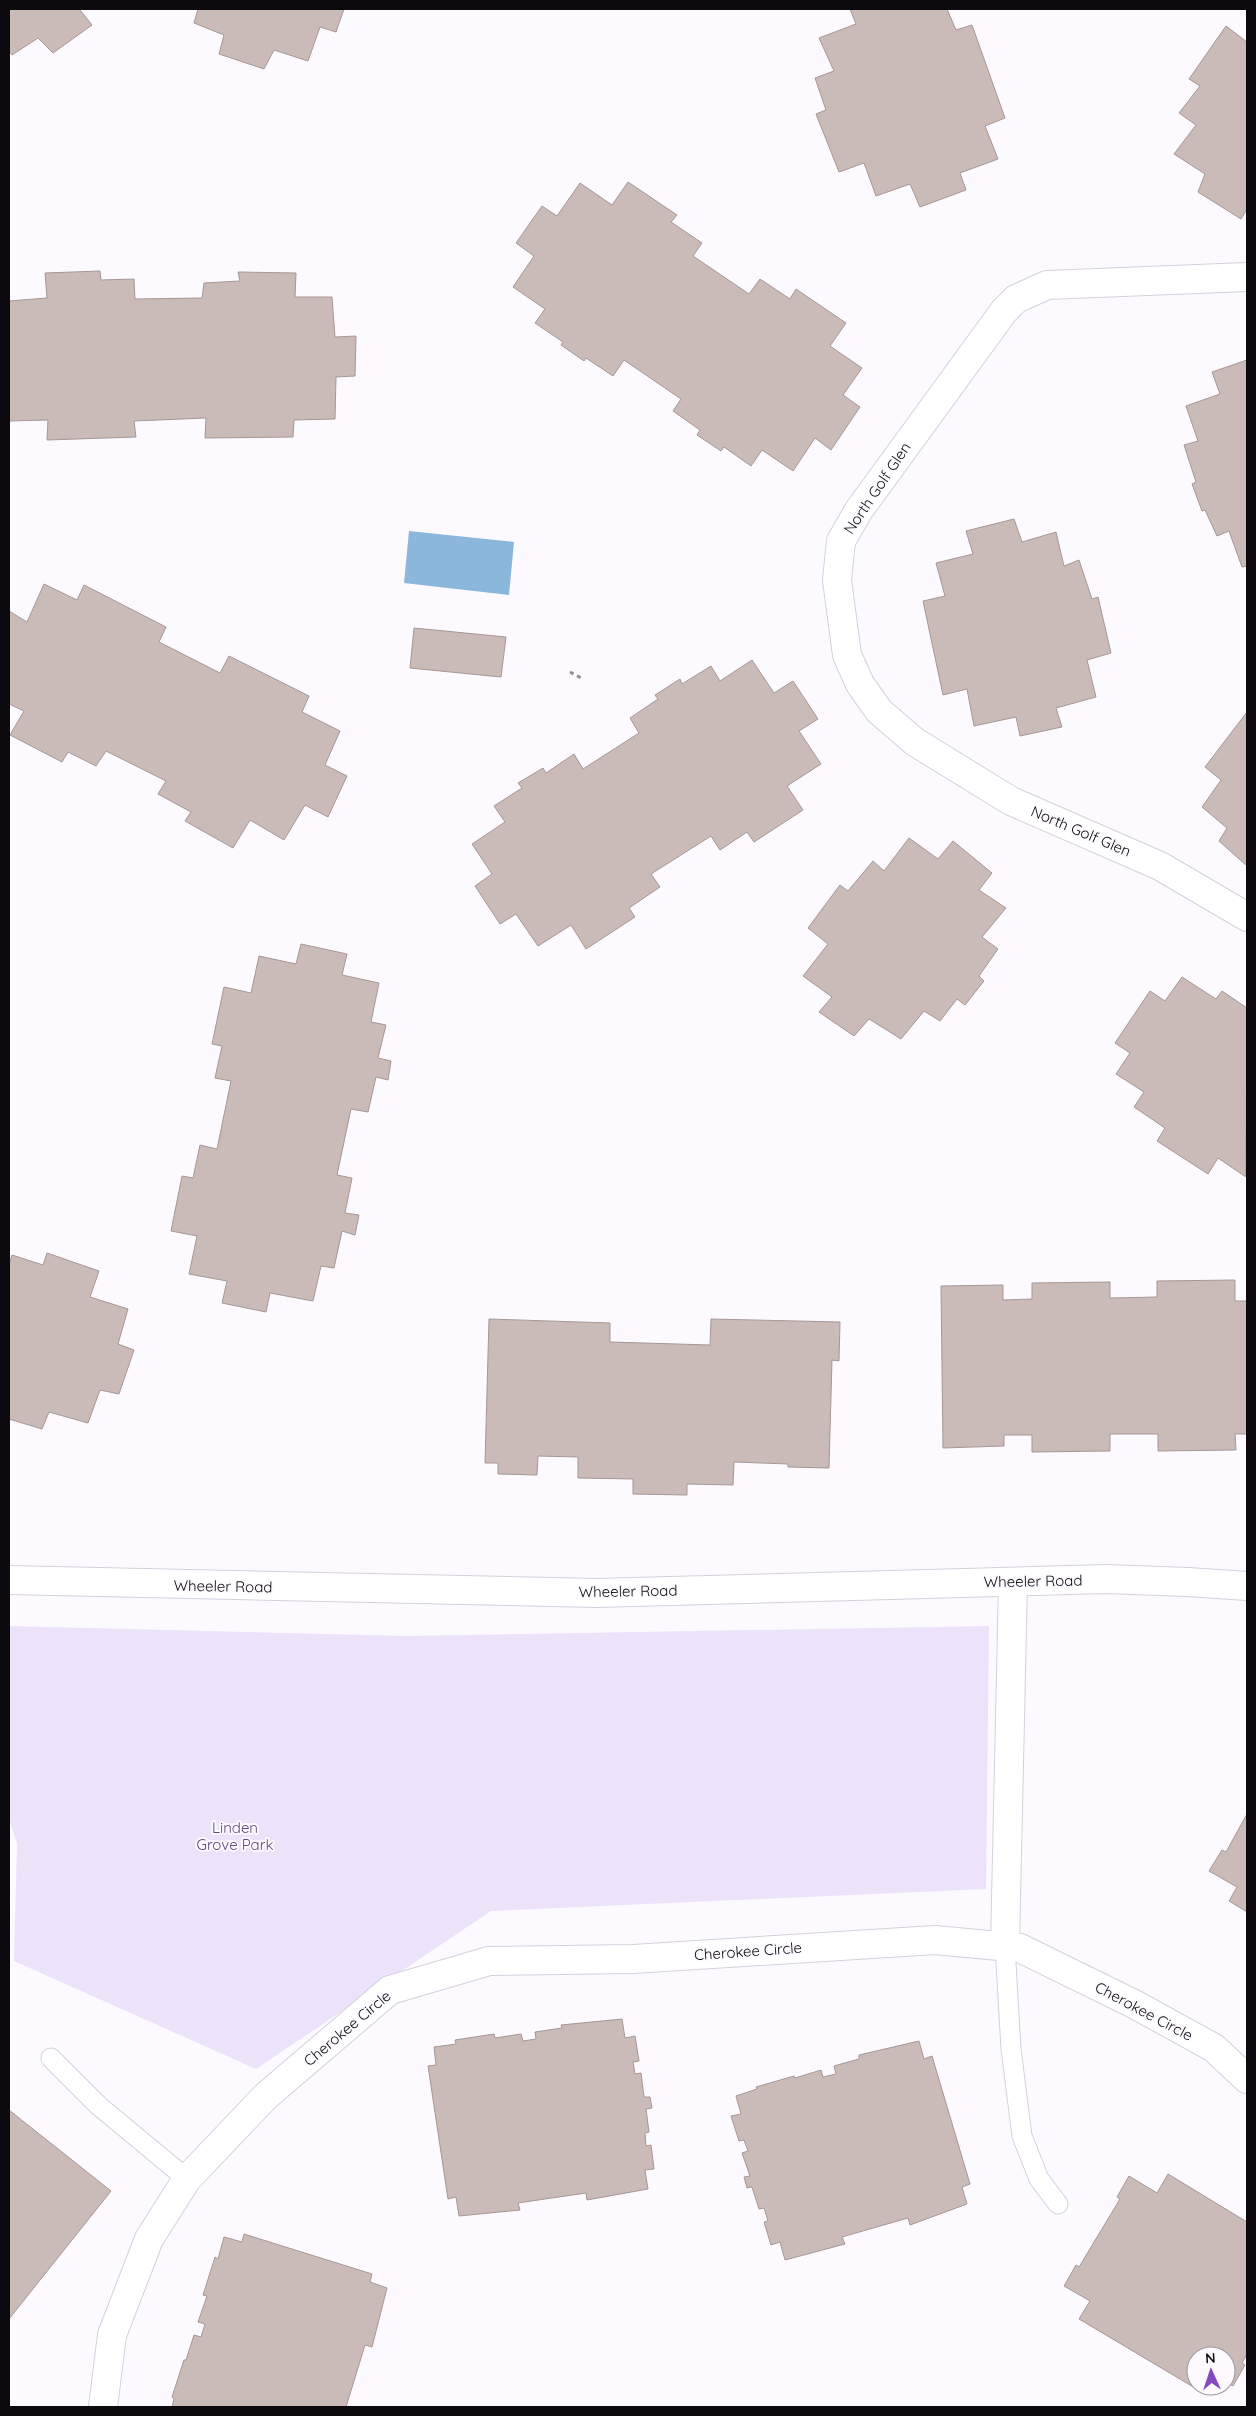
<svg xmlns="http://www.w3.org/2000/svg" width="1256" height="2416" viewBox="0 0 1256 2416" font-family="Quicksand,sans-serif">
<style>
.green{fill:#ece2fa}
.water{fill:#8cb7dd}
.building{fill:#cabbb8;stroke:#a69795}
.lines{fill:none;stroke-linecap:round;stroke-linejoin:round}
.service-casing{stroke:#d5d0dc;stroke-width:21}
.minor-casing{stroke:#d5d0dc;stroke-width:30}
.tertiary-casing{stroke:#d5d0dc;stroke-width:30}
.path{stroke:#908e93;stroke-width:3;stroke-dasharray:4 4;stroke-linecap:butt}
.service{stroke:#fff;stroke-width:19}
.minor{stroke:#fff;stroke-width:28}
.tertiary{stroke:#fff;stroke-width:28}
.labels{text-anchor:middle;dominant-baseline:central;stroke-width:4;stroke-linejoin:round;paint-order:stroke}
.street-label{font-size:15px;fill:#0c0a0e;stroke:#fcfaff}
.park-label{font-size:15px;fill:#624582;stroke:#fcfaff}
</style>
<rect width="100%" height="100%" fill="#fcfaff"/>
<path class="green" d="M9,1626L408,1636L989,1626L986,1889L491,1911L256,2069L14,1961L17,1843L9,1819Z"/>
<path class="water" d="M409,531L514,542L509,595L404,583Z"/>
<g class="building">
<path d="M9,9H82L80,10L92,25L53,53L38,38L12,55L9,51Z"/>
<path d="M198,9H344L336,32L320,27L308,61L274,50L264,69L219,54L224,35L194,23Z"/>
<path d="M850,9H947L956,30L972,25L1005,118L985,126L998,159L960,173L966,190L920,207L910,184L876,196L864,163L839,172L816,114L826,110L815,78L834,71L819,38L856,24Z"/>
<path d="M1226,26L1247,42V209L1241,219L1198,192L1205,174L1174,154L1196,125L1179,113L1200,86L1189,79Z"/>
<path d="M628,182L677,215L671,222L702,243L693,256L749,294L760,279L790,299L796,289L846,323L830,346L862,368L843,395L860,407L831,450L815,438L793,471L762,450L751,466L724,447L721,451L697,435L700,430L673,411L681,399L624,360L613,376L586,358L584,361L561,345L563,342L535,323L545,309L513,287L534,256L516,243L542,206L557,216L580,183L612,205Z"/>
<path d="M100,271L101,280L134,279L135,299L202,298L204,283L240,281L238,272L296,273L295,297H332L335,337L356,336L355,376L336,377L335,419L294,420L293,437L205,438L206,418L134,421L136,437L47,440L48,420L9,421V301L47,298L45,273Z"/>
<path d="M1247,360V566L1242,567L1229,531L1217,536L1205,510L1202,511L1192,484L1196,482L1184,445L1198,441L1186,406L1220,394L1212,372Z"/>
<path d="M1014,519L1022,542L1056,532L1064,566L1079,560L1092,599L1098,597L1111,653L1087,660L1096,697L1056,708L1062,727L1020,736L1016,717L974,726L967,689L943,695L923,601L945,596L936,563L973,554L966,531Z"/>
<path d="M44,584L77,600L84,585L166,627L159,642L220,673L229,656L309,696L302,712L340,731L325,765L347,776L328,817L305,805L284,840L250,820L233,848L185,821L191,812L158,794L166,781L106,751L96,766L68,752L62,762L10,735L24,711L9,704V611L27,622Z"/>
<path d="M414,628L506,637L501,677L410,668Z"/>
<path d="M752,660L774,693L793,681L818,719L799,731L821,764L787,786L803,810L754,842L747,832L720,850L711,836L651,874L660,887L629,908L635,917L586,949L571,925L538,946L516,914L500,924L475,886L492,874L472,844L505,822L494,806L522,788L518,783L543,768L546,773L574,754L583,769L639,733L630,718L658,699L655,695L680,679L682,684L711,666L720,681Z"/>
<path d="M1247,712V866L1219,841L1227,828L1202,807L1221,780L1205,767Z"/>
<path d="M909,838L938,859L953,841L992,873L979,890L1006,908L982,937L998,949L979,976L984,981L965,1005L957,999L940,1021L924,1011L901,1039L869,1019L854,1036L819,1012L832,997L803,976L828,944L808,928L840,885L848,891L873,861L884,871Z"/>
<path d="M301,944L347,954L342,975L379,983L371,1022L386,1025L378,1058L391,1061L388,1080L376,1077L368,1112L351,1109L337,1175L352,1178L345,1213L359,1215L355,1235L342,1231L334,1268L321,1266L313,1301L270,1293L266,1312L222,1303L227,1281L189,1274L197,1236L171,1231L182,1176L193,1178L200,1145L217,1149L231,1081L215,1078L222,1046L212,1044L224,987L251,993L259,956L296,964Z"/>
<path d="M1182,977L1216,999L1222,991L1247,1008L1246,1177L1218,1158L1208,1174L1157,1141L1165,1128L1134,1107L1144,1092L1116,1074L1130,1053L1115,1043L1150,991L1165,1001Z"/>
<path d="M47,1253L99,1271L90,1297L128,1309L118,1344L134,1350L119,1394L100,1390L88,1423L49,1412L42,1429L9,1419V1265L12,1255L43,1265Z"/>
<path d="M1235,1280V1301H1247V1434H1235L1236,1450L1158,1451V1434H1110V1451L1032,1452V1435H1004V1446L943,1448L941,1286L1003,1285V1300L1032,1299V1283L1110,1282V1298L1157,1297V1281Z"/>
<path d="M489,1319L610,1323V1342L710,1345L711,1319L840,1322L839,1361L832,1360L829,1468L788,1467V1464L734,1462L733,1485L687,1484V1495L633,1494V1479L578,1478V1457L538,1456L537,1475L498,1474V1463H485Z"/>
<path d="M1247,1814V1912L1229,1901L1237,1887L1209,1871L1222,1850L1226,1852Z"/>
<path d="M622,2019L625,2038L635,2036L639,2061L633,2062L635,2074L641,2073L644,2097H650L652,2108L646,2109L649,2132L645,2133L646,2146L651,2145L654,2169L645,2170L648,2189L587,2200L586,2193L518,2203L520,2210L459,2216L456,2197L448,2199L428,2066L436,2065L434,2047L456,2044L455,2040L494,2034L495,2038L521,2034L523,2041L536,2039L535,2032L562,2028L561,2025Z"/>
<path d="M919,2041L924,2059L932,2056L970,2184L962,2187L967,2204L910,2225L908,2218L842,2237L845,2244L785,2260L780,2242L771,2245L764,2222L768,2221L764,2208L759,2209L752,2187L747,2188L744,2177L750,2176L742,2153L748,2151L744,2140L739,2141L731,2116L741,2114L736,2096L757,2089L756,2087L794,2076L795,2078L821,2070L823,2077L836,2074L834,2066L859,2059V2055Z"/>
<path d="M9,2110L111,2191L9,2319Z"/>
<path d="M1168,2174L1247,2222V2354L1242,2363L1245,2365L1233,2386L1226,2382V2356H1196L1195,2388L1079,2319L1090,2301L1064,2286L1076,2265L1079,2267L1120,2199L1117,2197L1129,2176L1157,2193Z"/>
<path d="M244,2234L372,2274L370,2282L387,2288L372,2347L365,2345L346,2407H172L174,2399L172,2397L184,2360H186L194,2335L201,2337L205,2324L198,2322L207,2296L203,2295L215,2257L218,2259L224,2237L242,2242Z"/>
</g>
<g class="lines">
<g class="service-casing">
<g id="service">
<path d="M1005,1946L1011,2049L1022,2136L1039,2179L1058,2204"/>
<path d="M51,2058L99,2106L187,2179"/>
</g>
</g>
<g class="minor-casing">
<g id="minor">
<path d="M1247,277L1047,285L1016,299L1004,311L859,510L841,541L837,580L847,655L860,684L879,711L915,742L1011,801L1160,866L1247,917"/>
<path d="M1005,1946L1013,1582"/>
<path d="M103,2407L112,2335L149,2239L187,2179L266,2096L390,1990L489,1961L633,1959L935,1940L1020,1948L1134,2004L1214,2048L1247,2079"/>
</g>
</g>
<g class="tertiary-casing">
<path id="tertiary" d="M9,1580L596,1593L1106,1579L1188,1582L1247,1586"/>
</g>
<path class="path" d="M570,672L583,679"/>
<use href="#service" class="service"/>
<use href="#minor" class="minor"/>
<use href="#tertiary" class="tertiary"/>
</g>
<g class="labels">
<g class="street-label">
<text transform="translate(877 488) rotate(-56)">North Golf Glen</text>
<text transform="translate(1081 831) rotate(23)">North Golf Glen</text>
<text transform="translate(1033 1581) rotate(-1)">Wheeler Road</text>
<text transform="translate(223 1586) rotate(1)">Wheeler Road</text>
<text transform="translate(628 1591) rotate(-1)">Wheeler Road</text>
<text transform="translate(748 1951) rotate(-4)">Cherokee Circle</text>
<text transform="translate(1144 2011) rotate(28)">Cherokee Circle</text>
<text transform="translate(347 2028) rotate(-40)">Cherokee Circle</text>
</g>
<g class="park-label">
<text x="235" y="1827">Linden<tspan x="235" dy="17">Grove Park</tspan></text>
</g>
</g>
<rect width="1256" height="2416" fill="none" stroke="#0c0a0e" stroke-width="20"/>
<g transform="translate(1211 2371) rotate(357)"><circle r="24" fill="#fcfaff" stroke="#9c9a9f"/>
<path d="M0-4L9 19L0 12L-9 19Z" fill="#8549bf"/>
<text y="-8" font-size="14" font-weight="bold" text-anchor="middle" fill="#0c0a0e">N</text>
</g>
</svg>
